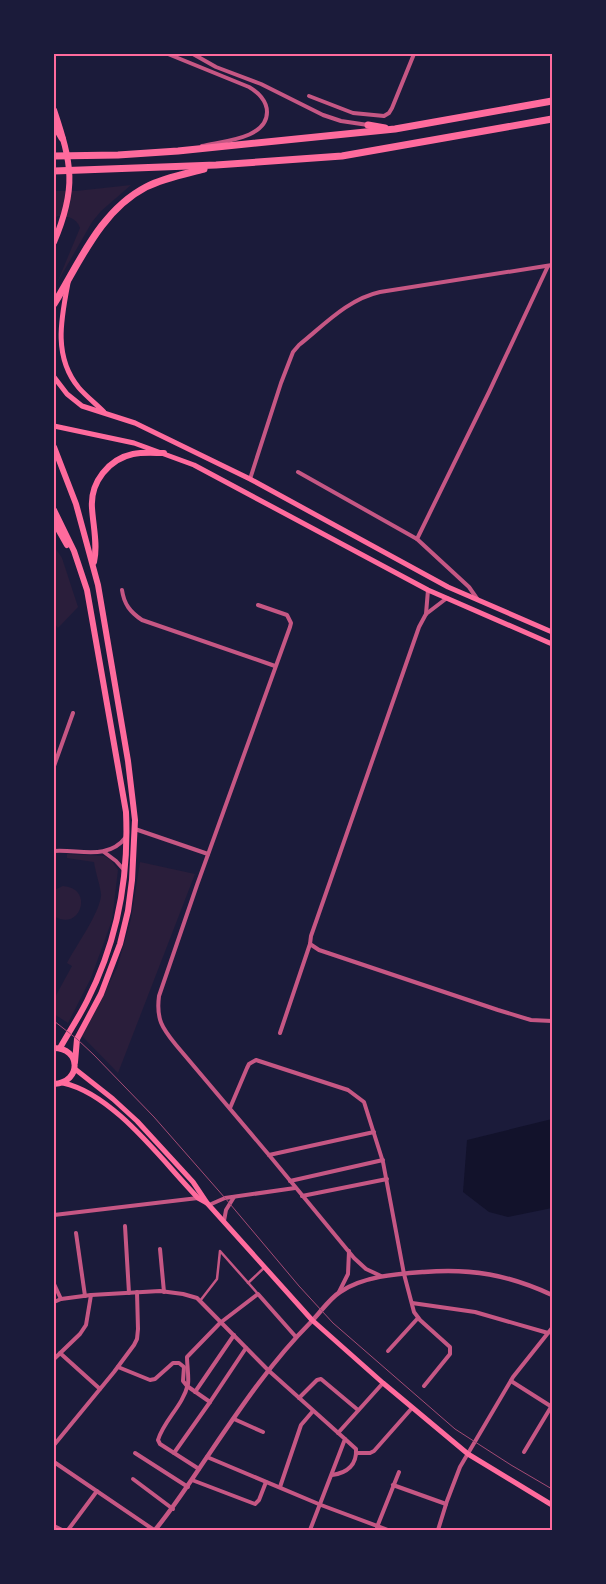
<svg xmlns="http://www.w3.org/2000/svg" width="606" height="1584" viewBox="0 0 606 1584" font-family="Manrope,sans-serif">
<style>
.green{fill:#2a1e3b}
.water{fill:#12122b}
.lines{fill:none;stroke-linecap:round;stroke-linejoin:round}
.pedestrian{stroke:#c65784;stroke-width:2.5}
.minor{stroke:#c65784;stroke-width:4}
.tertiary{stroke:#c65784;stroke-width:4.5}
.secondary{stroke:#ff6b9d;stroke-width:5}
.trunk{stroke:#ff6b9d;stroke-width:6}
.motorway{stroke:#ff6b9d;stroke-width:7}
.tram{stroke:#a44b75;stroke-width:1}
.neatline{fill:none;stroke:#ff6b9d;stroke-width:2}
</style>
<rect width="100%" height="100%" fill="#1b1b3a"/>
<g class="green">
<path d="M131,185L101,211L92,222L57,283L80,228C76,217 69,217 58,216L54,219V191H76Z"/>
<path d="M54,546L62,558L78,607L58,628L54,623Z"/>
<path d="M67,854L104,856L111,860L118,870L112,920L91,978L68,1023L54,1014V999L72,966L67,963C76,946 99,914 101,896C102,891 95,871 94,862L67,858Z"/>
<path d="M140,862L195,874L118,1073L82,1036L117,968L131,919Z"/>
<path d="M63,886C95,888 80,933 54,916V890Z"/>
</g>
<path class="water" d="M552,1119V1208L508,1217L489,1212L463,1192L467,1140Z"/>
<g class="lines">
<g class="pedestrian">
<path d="M248,1283L265,1267"/>
<path d="M200,1301L217,1279L220,1251L258,1294"/>
</g>
<g class="minor">
<path d="M168,54L249,87C258,92 267,101 267,112C267,139 222,141 202,146"/>
<path d="M193,54L216,67L261,84L323,115L341,121L368,125"/>
<path d="M309,96L353,113L384,116L389,113L392,108L414,54"/>
<path d="M298,472L417,539L469,587L478,600"/>
<path d="M250,479L281,383L293,352L299,345C324,325 348,299 380,292L552,265"/>
<path d="M417,539L489,392L548,266"/>
<path d="M122,590C124,604 130,612 142,620L275,666"/>
<path d="M447,598L426,614L419,627L311,936L310,944L319,950L498,1010L531,1020L552,1021"/>
<path d="M258,605L287,615L291,623L290,627L197,885L159,996C156,1019 162,1028 176,1045L269,1155L354,1258L366,1269L381,1276"/>
<path d="M426,614L428,590"/>
<path d="M54,766L73,713"/>
<path d="M135,829L208,854"/>
<path d="M54,851C79,849 108,861 126,837"/>
<path d="M104,852L116,861L125,871"/>
<path d="M280,1033L310,944"/>
<path d="M230,1108L247,1068L249,1064L256,1060L348,1090L364,1102L383,1162L404,1274L414,1312L420,1320L450,1347V1354L424,1386"/>
<path d="M269,1155L374,1132"/>
<path d="M290,1181L383,1160"/>
<path d="M302,1196L387,1179"/>
<path d="M209,1205L225,1198L295,1188"/>
<path d="M54,1215L198,1198"/>
<path d="M224,1221L226,1210L234,1197"/>
<path d="M125,1226L129,1293"/>
<path d="M76,1233L85,1296"/>
<path d="M160,1249L164,1292"/>
<path d="M54,1284L61,1299"/>
<path d="M339,1292L348,1274L349,1251"/>
<path d="M54,1302L61,1299L91,1295L160,1291L183,1294L197,1298L268,1370L345,1439L310,1530"/>
<path d="M412,1303L475,1312L548,1333"/>
<path d="M388,1351L418,1318"/>
<path d="M60,1353L100,1389"/>
<path d="M54,1359L80,1334L86,1325L91,1295"/>
<path d="M118,1367L150,1380L155,1379L173,1363H179L184,1367L183,1381L187,1386L210,1402L246,1348"/>
<path d="M511,1381L552,1407"/>
<path d="M195,1392L234,1335"/>
<path d="M299,1398L317,1380L321,1379L358,1410"/>
<path d="M234,1419L263,1432"/>
<path d="M338,1433L383,1383"/>
<path d="M54,1445L114,1372L134,1345L137,1339L138,1329L137,1292"/>
<path d="M524,1452L551,1407"/>
<path d="M135,1453L188,1487"/>
<path d="M174,1453L210,1402"/>
<path d="M356,1453H370L374,1451L412,1408"/>
<path d="M207,1457L321,1505L388,1530"/>
<path d="M54,1462L154,1530"/>
<path d="M199,1469L160,1444L158,1440C164,1420 183,1406 188,1384C189,1376 187,1365 187,1357L220,1323L258,1294L296,1337"/>
<path d="M332,1475C347,1473 357,1465 356,1449L345,1439"/>
<path d="M133,1479L173,1509"/>
<path d="M192,1480L255,1504L259,1500L266,1482"/>
<path d="M393,1485L446,1504"/>
<path d="M280,1487L301,1425L313,1411"/>
<path d="M54,1526L62,1530"/>
<path d="M377,1527L399,1472"/>
<path d="M68,1530L97,1491"/>
<path d="M438,1530L447,1501L460,1467L513,1377L552,1328"/>
</g>
<path class="tertiary" d="M155,1530C174,1507 190,1482 207,1457C239,1410 271,1362 311,1322C320,1313 329,1299 340,1292C364,1276 396,1274 424,1272C471,1268 509,1275 552,1295"/>
<g class="secondary">
<path d="M68,283C61,319 53,357 79,388C86,396 96,404 104,412"/>
<path d="M54,377L67,394L82,406L135,423L250,479L448,587L552,632"/>
<path d="M54,426L134,443L194,465L428,590L552,644"/>
<path d="M75,1069L113,1099L137,1121L193,1182L207,1203L312,1320L383,1383L468,1454L552,1505"/>
<path d="M63,1083C114,1094 162,1161 198,1198L207,1203"/>
</g>
<g class="trunk">
<path d="M54,110C72,164 77,188 54,242"/>
<path d="M54,447L76,504L98,585L128,761L135,820L132,880L128,911L120,944L101,994L77,1039L75,1062"/>
<path d="M54,510L74,551L87,590L126,812C129,878 117,942 87,1001C79,1017 69,1032 60,1048"/>
<path d="M54,522L67,545"/>
<path d="M94,562C98,545 93,525 92,508C90,482 109,459 133,454C143,452 154,453 164,453"/>
<path d="M54,1048C81,1048 82,1082 54,1084"/>
</g>
<g class="motorway">
<path d="M54,124L62,138"/>
<path d="M368,125L385,128"/>
<path d="M54,156L118,155L178,151L395,129L552,101"/>
<path d="M54,171L216,165L342,156L552,119"/>
<path d="M54,304C80,262 100,211 146,187C164,178 185,174 204,169"/>
</g>
<path class="tram" d="M54,1021L77,1039L94,1055L154,1117L225,1198L299,1286L333,1323L455,1429L511,1465L552,1489"/>
</g>
<rect width="606" height="1584" fill="none" stroke="#1b1b3a" stroke-width="110"/>
<rect x="55" y="55" width="496" height="1474" class="neatline"/>
</svg>
